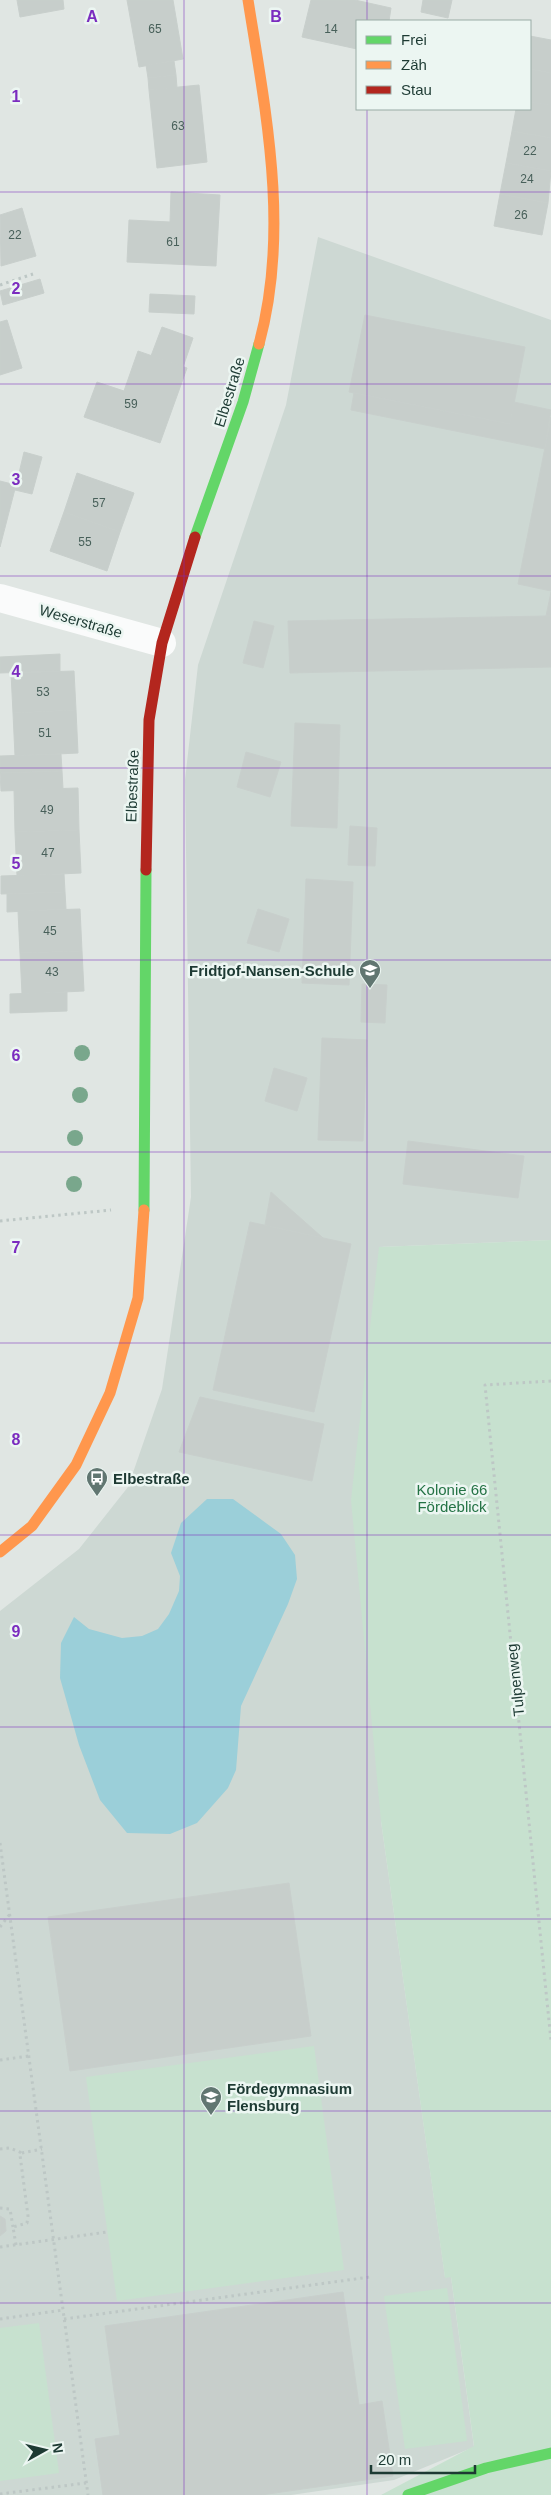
<svg xmlns="http://www.w3.org/2000/svg" width="551" height="2495" viewBox="0 0 551 2495" font-family="Helvetica,sans-serif">
<style>
.built{fill:#cdd8d3}
.green{fill:#c7e1cf}
.water{fill:#9bcfd9}
.building{fill:#c7cecb;stroke:#c8cfcc}
.lines{fill:none;stroke-linecap:round;stroke-linejoin:round}
.path{stroke:#bdc7c5;stroke-width:3;stroke-dasharray:2.5 4;stroke-linecap:butt}
.street{stroke:#fafbfb;stroke-width:28}
.fast{stroke:#63d668;stroke-width:11}
.slow{stroke:#ff974d;stroke-width:11}
.jam{stroke:#b3261e;stroke-width:11}
.tree{fill:#79a78c}
.grid{fill:none;stroke:#7b2cbf;stroke-width:1;stroke-opacity:0.55}
.labels{text-anchor:middle;dominant-baseline:central;stroke-width:5;stroke-linejoin:round;paint-order:stroke}
.number-label{font-size:12px;fill:#48605a}
.street-label{font-size:15px;fill:#1d3a33;stroke:#ecf6f2}
.poi-label{font-size:15px;font-weight:bold;fill:#1d3a33;stroke:#ecf6f2;text-anchor:start}
.park-label{font-size:15px;fill:#247345;stroke:#ecf6f2}
.grid-label{font-size:16px;text-anchor:middle;font-weight:bold;fill:#7b2cbf;stroke:#ecf6f2;stroke-width:5;stroke-linejoin:round;paint-order:stroke}
</style>
<rect width="100%" height="100%" fill="#e0e6e3"/>
<path class="built" d="M318,237L551,320V1240L379,1247L381,1821L445,2277H451L474,2447L394,2480L291,2495H0V1611L79,1549L128,1487L162,1389L191,1197L185,780L198,665L286,405Z"/>
<g class="green">
<path d="M551,1240V2495H381L474,2446L451,2277L445,2278L381,1821L351,1500L379,1247Z"/>
<path d="M314,2046L344,2270L117,2301L86,2077Z"/>
<path d="M447,2288L467,2441L405,2449L384,2296Z"/>
<path d="M39,2323L59,2473L0,2481V2328Z"/>
</g>
<path class="water" d="M207,1499H233L281,1534L295,1555L297,1579L288,1604L241,1706L236,1770L228,1788L197,1823L170,1834L127,1833L100,1800L79,1745L60,1678L61,1643L74,1617L89,1629L122,1638L142,1636L158,1629L169,1614L179,1591L180,1576L171,1553L181,1523Z"/>
<g class="building">
<path d="M17,0H63L64,9L20,17Z"/>
<path d="M127,0H173L183,59L139,67Z"/>
<path d="M311,0H355L391,8L389,21H357V49L302,37Z"/>
<path d="M423,0H452L448,18L421,12Z"/>
<path d="M530,36L551,40V73L530,69Z"/>
<path d="M174,61L176,75L148,78L146,65Z"/>
<path d="M530,69L551,73V105L530,102Z"/>
<path d="M176,75L177,88L149,90L148,78Z"/>
<path d="M199,85L207,162L157,168L149,90Z"/>
<path d="M530,102L551,105V138L512,131L516,109H530Z"/>
<path d="M512,131L551,138V171L506,163Z"/>
<path d="M506,163L551,171L548,203L500,194Z"/>
<path d="M171,192L220,195L216,266L127,262L129,220L170,222Z"/>
<path d="M500,194L548,203L542,235L494,226Z"/>
<path d="M22,208L36,256L1,266L0,215Z"/>
<path d="M40,279L44,293L3,305L0,291Z"/>
<path d="M150,294L195,296L194,314L149,312Z"/>
<path d="M365,315L525,347L510,424L349,392Z"/>
<path d="M7,320L22,368L0,375V322Z"/>
<path d="M162,327L193,338L183,367L151,356Z"/>
<path d="M138,351L187,368L160,443L84,417L97,382L124,391Z"/>
<path d="M354,393L510,424L514,402L551,410L545,449L351,410Z"/>
<path d="M551,417V591L518,584Z"/>
<path d="M24,452L42,457L32,494L15,490Z"/>
<path d="M77,473L134,493L120,532L64,512Z"/>
<path d="M0,481L16,485L0,547Z"/>
<path d="M64,512L120,532L107,571L50,551Z"/>
<path d="M551,592V616H546Z"/>
<path d="M546,616H551V667L290,673L288,621Z"/>
<path d="M254,621L274,626L263,668L243,663Z"/>
<path d="M60,654V671L0,673V657Z"/>
<path d="M74,671L76,710L13,713L11,673Z"/>
<path d="M76,710L78,753L15,756L13,713Z"/>
<path d="M295,723L340,725L337,828L291,826Z"/>
<path d="M246,752L281,762L270,797L237,787Z"/>
<path d="M61,754L62,771L0,773V756Z"/>
<path d="M62,771L63,789L1,791L0,773Z"/>
<path d="M78,788L79,830L15,832L14,790Z"/>
<path d="M350,826L377,828L375,866L348,865Z"/>
<path d="M79,830L81,873L17,876L15,832Z"/>
<path d="M64,874L65,892L1,894V876Z"/>
<path d="M306,879L353,882L349,985L302,983Z"/>
<path d="M65,892L66,909L7,912V894Z"/>
<path d="M80,909L82,951L20,953L18,911Z"/>
<path d="M258,909L289,919L279,952L247,943Z"/>
<path d="M82,951L84,991L22,994L20,953Z"/>
<path d="M362,984L387,985L385,1023L361,1022Z"/>
<path d="M67,992V1011L10,1013V994Z"/>
<path d="M322,1038L367,1040L363,1141L318,1140Z"/>
<path d="M274,1068L307,1078L297,1111L265,1101Z"/>
<path d="M408,1141L524,1156L518,1198L403,1184Z"/>
<path d="M271,1192L323,1238L265,1225Z"/>
<path d="M250,1222L351,1244L314,1412L213,1390Z"/>
<path d="M200,1397L324,1424L312,1481L179,1452Z"/>
<path d="M289,1883L311,2036L70,2071L48,1917Z"/>
<path d="M0,2216L5,2219L6,2231L0,2236Z"/>
<path d="M343,2292L359,2405L382,2401L393,2476L261,2495H103L95,2439L120,2435L105,2326Z"/>
</g>
<g class="lines">
<g class="path">
<path d="M0,285L33,274"/>
<path d="M0,1221L111,1210"/>
<path d="M551,1381L485,1385L551,2041"/>
<path d="M0,1843L88,2495"/>
<path d="M0,1927L10,1914"/>
<path d="M0,2060L29,2056"/>
<path d="M0,2149L10,2148L22,2153"/>
<path d="M0,2208L10,2209L13,2227"/>
<path d="M16,2245L13,2227L27,2223L28,2216L20,2155L22,2153L42,2149"/>
<path d="M0,2247L107,2232"/>
<path d="M0,2319L63,2310"/>
<path d="M64,2319L370,2277"/>
<path d="M0,2494L86,2483"/>
</g>
<path class="street" d="M0,598L162,643"/>
<g class="fast">
<path d="M195,537L243,402L259,344"/>
<path d="M144,1210L146,870"/>
<path d="M408,2495L486,2468L551,2453"/>
</g>
<g class="slow">
<path d="M248,0C266,113 290,231 259,344"/>
<path d="M0,1552L32,1526L76,1465L110,1393L138,1298L144,1210"/>
</g>
<path class="jam" d="M146,870L149,720L162,643L195,537"/>
</g>
<g class="tree">
<circle cx="82" cy="1053" r="8"/>
<circle cx="80" cy="1095" r="8"/>
<circle cx="75" cy="1138" r="8"/>
<circle cx="74" cy="1184" r="8"/>
</g>
<path class="grid" d="M184,0V2495M367,0V21M367,109V2495M0,192H551M0,384H551M0,576H551M0,768H551M0,960H551M0,1152H551M0,1343H551M0,1535H551M0,1727H551M0,1919H551M0,2111H551M0,2303H551"/>
<defs>
<g id="school-pin" transform="scale(1.125)"><path d="M0 17L-7.5 6A9.5 9.5 0 1 1 7.5 6Z" fill="#617671" stroke="#ecf6f2"/><path d="M0-5L7-2L0 1L-7-2ZM-4 1L0 2.5L4 1V4Q0 6-4 4Z" fill="#fff"/></g>
<g id="bus-pin" transform="scale(1.125)"><path d="M0 17L-7.5 6A9.5 9.5 0 1 1 7.5 6Z" fill="#617671" stroke="#ecf6f2"/><path d="M-5-6H5V4H4V6H2V4H-2V6H-4V4H-5ZM-3.5-4V0h7V-4ZM-3.5 1.2v1.5H-2V1.2ZM2 1.2v1.5H3.5V1.2Z" fill="#fff"/></g>
</defs>
<g fill-rule="evenodd">
<use href="#school-pin" x="370" y="970"/>
<use href="#bus-pin" x="97" y="1478"/>
<use href="#school-pin" x="211" y="2097"/>
</g>
<g class="labels">
<g class="number-label">
<text x="155" y="29">65</text>
<text x="331" y="29">14</text>
<text x="178" y="126">63</text>
<text x="530" y="151">22</text>
<text x="527" y="179">24</text>
<text x="521" y="215">26</text>
<text x="15" y="235">22</text>
<text x="173" y="242">61</text>
<text x="131" y="404">59</text>
<text x="99" y="503">57</text>
<text x="85" y="542">55</text>
<text x="43" y="692">53</text>
<text x="45" y="733">51</text>
<text x="47" y="810">49</text>
<text x="48" y="853">47</text>
<text x="50" y="931">45</text>
<text x="52" y="972">43</text>
</g>
<g class="street-label">
<text transform="translate(229 392) rotate(-73)">Elbestraße</text>
<text transform="translate(81 621) rotate(16)">Weserstraße</text>
<text transform="translate(132 786) rotate(-88)">Elbestraße</text>
<text transform="translate(515 1680) rotate(-96)">Tulpenweg</text>
</g>
<g class="poi-label">
<text x="354" y="970" text-anchor="end">Fridtjof-Nansen-Schule</text>
<text x="113" y="1478">Elbestraße</text>
<text x="227" y="2088">Fördegymnasium<tspan x="227" dy="17">Flensburg</tspan></text>
</g>
<g class="park-label">
<text x="452" y="1489">Kolonie 66<tspan x="452" dy="17">Fördeblick</tspan></text>
</g>
</g>
<g class="grid-label">
<text x="92" y="22">A</text>
<text x="276" y="22">B</text>
<text x="16" y="102">1</text>
<text x="16" y="294">2</text>
<text x="16" y="485">3</text>
<text x="16" y="677">4</text>
<text x="16" y="869">5</text>
<text x="16" y="1061">6</text>
<text x="16" y="1253">7</text>
<text x="16" y="1445">8</text>
<text x="16" y="1637">9</text>
</g>
<rect x="356" y="20" width="175" height="90" fill="#ecf6f2" stroke="#99aba6"/>
<rect x="366" y="36" width="25" height="8" fill="#63d668" stroke="#99aba6"/>
<text x="401" y="45" font-size="15" fill="#1d3a33">Frei</text>
<rect x="366" y="61" width="25" height="8" fill="#ff974d" stroke="#99aba6"/>
<text x="401" y="70" font-size="15" fill="#1d3a33">Zäh</text>
<rect x="366" y="86" width="25" height="8" fill="#b3261e" stroke="#99aba6"/>
<text x="401" y="95" font-size="15" fill="#1d3a33">Stau</text>
<g transform="translate(45 2450) rotate(82)" stroke="#ecf6f2" stroke-width="4" paint-order="stroke">
<path d="M0-4L9 19L0 12L-9 19Z" fill="#1d3a33"/>
<text y="-8" font-size="14" font-weight="bold" text-anchor="middle" fill="#1d3a33">N</text>
</g>
<path d="M371 2465v8h104v-8" fill="none" stroke="#1d3a33" stroke-width="2.5"/>
<text x="378" y="2465" font-size="15" fill="#1d3a33" stroke="#ecf6f2" stroke-width="4" paint-order="stroke">20 m</text>
</svg>
